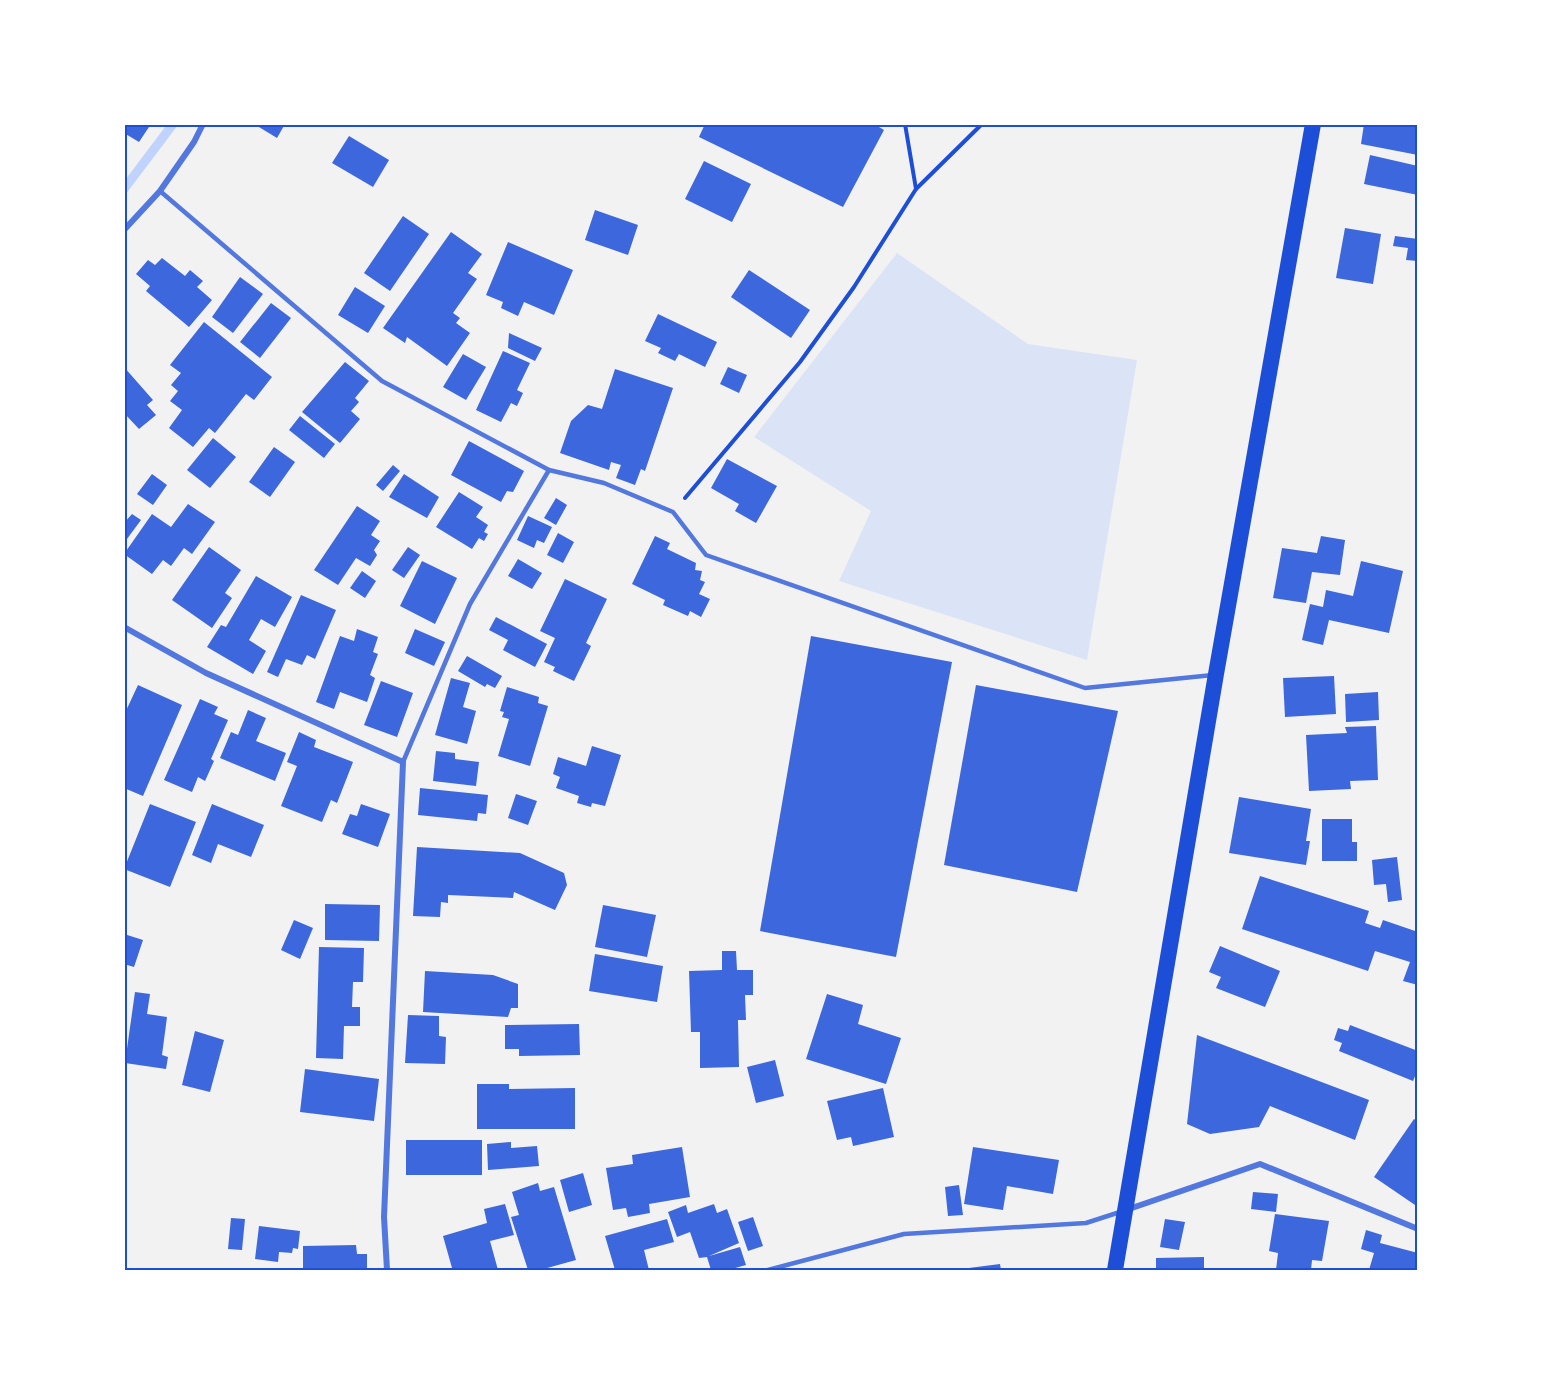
<svg xmlns="http://www.w3.org/2000/svg" width="1542" height="1395" viewBox="0 0 1542 1395" font-family="Manrope,sans-serif">
<style>
.green{fill:#dbe4f7}
.lines{fill:none;stroke-linecap:round;stroke-linejoin:round}
.stream{stroke:#bfd3fe;stroke-width:9}
.building{fill:#3d67dc}
.path{stroke:#1d4ed8;stroke-width:4}
.service{stroke:#5277de;stroke-width:4.5}
.minor{stroke:#5277de;stroke-width:6}
.trunk{stroke:#1d4ed8;stroke-width:16}
.neatline{fill:none;stroke:#1d4ed8;stroke-width:2}
</style>
<rect width="100%" height="100%" fill="#f2f2f2"/>
<path class="green" d="M897,253L1028,344L1137,360L1087,660L839,581L871,511L754,437Z"/>
<g class="lines">
<path class="stream" d="M124,189L173,124"/>
</g>
<g class="building">
<path d="M124,124H151L139,142L124,133Z"/>
<path d="M254,124H285L277,138Z"/>
<path d="M705,124H874L884,130L843,207L699,137Z"/>
<path d="M1364,124H1418V155L1361,144Z"/>
<path d="M349,136L389,160L373,187L332,163Z"/>
<path d="M1370,155L1418,166V195L1364,184Z"/>
<path d="M704,161L751,184L732,222L685,199Z"/>
<path d="M595,210L638,225L628,255L585,240Z"/>
<path d="M403,216L429,234L390,291L364,273Z"/>
<path d="M1345,228L1381,234L1373,284L1336,278Z"/>
<path d="M451,232L482,254L468,273L477,279L453,313L460,318L456,323L470,333L447,366L407,337L405,343L383,328Z"/>
<path d="M1395,236L1418,239V261L1406,260L1408,248L1393,246Z"/>
<path d="M508,242L573,270L554,315L524,302L518,316L501,308L503,302L486,295Z"/>
<path d="M162,258L185,276L190,270L203,281L197,287L212,300L189,327L146,291L150,286L136,274L148,260L155,265Z"/>
<path d="M749,270L810,310L791,338L731,297Z"/>
<path d="M240,277L263,294L233,333L212,317Z"/>
<path d="M355,287L385,306L368,333L338,315Z"/>
<path d="M271,303L291,318L260,358L240,342Z"/>
<path d="M658,314L717,342L705,367L679,354L675,361L658,353L661,348L645,341Z"/>
<path d="M204,322L272,377L254,400L246,394L215,433L209,428L193,447L169,428L182,410L170,401L178,391L171,385L181,373L170,365Z"/>
<path d="M509,333L542,348L535,361L508,348Z"/>
<path d="M503,351L530,363L517,390L523,393L517,406L511,403L501,422L476,410Z"/>
<path d="M463,354L486,367L466,400L443,387Z"/>
<path d="M345,362L369,381L355,398L359,402L351,411L360,419L340,443L302,412Z"/>
<path d="M124,367L153,400L147,405L156,415L139,429L124,413Z"/>
<path d="M728,367L747,375L739,393L720,384Z"/>
<path d="M615,369L673,388L645,471L641,469L635,485L616,478L621,465L611,462L609,470L560,453L571,421L588,405L602,409Z"/>
<path d="M300,416L335,444L324,458L289,430Z"/>
<path d="M213,438L236,457L210,488L187,470Z"/>
<path d="M469,441L524,471L513,492L507,491L501,502L451,475Z"/>
<path d="M274,447L295,462L270,497L249,482Z"/>
<path d="M727,459L777,486L756,523L735,511L739,504L711,488Z"/>
<path d="M393,465L400,471L383,491L376,485Z"/>
<path d="M152,474L167,485L153,505L137,494Z"/>
<path d="M404,474L439,497L427,518L389,497Z"/>
<path d="M459,492L483,507L476,517L488,525L484,532L488,534L484,541L479,538L472,549L436,527Z"/>
<path d="M556,498L567,505L556,525L544,518Z"/>
<path d="M188,504L215,522L192,554L184,548L171,566L163,560L152,574L124,554L152,514L171,527Z"/>
<path d="M357,506L380,521L371,535L380,541L374,550L377,555L370,566L356,558L338,585L314,570Z"/>
<path d="M132,514L141,520L124,543V523Z"/>
<path d="M528,516L552,527L544,543L537,540L534,548L517,540Z"/>
<path d="M558,533L574,542L563,563L547,555Z"/>
<path d="M655,536L670,543L667,549L696,563L695,570L702,571L700,580L705,582L699,594L710,599L701,617L690,611L688,616L663,605L665,600L632,584Z"/>
<path d="M1321,536L1345,540L1340,575L1312,572L1306,603L1273,598L1282,548L1317,553Z"/>
<path d="M209,547L241,570L225,593L232,598L212,628L172,600Z"/>
<path d="M408,547L420,555L404,578L392,570Z"/>
<path d="M518,559L542,573L532,589L508,576Z"/>
<path d="M422,561L457,578L435,624L400,606Z"/>
<path d="M1361,561L1403,571L1389,633L1329,620L1323,645L1302,640L1310,604L1323,607L1326,590L1353,596Z"/>
<path d="M362,571L376,581L365,598L350,588Z"/>
<path d="M256,576L292,597L275,627L261,619L249,640L266,651L253,674L207,647L221,625L226,627Z"/>
<path d="M565,579L607,599L586,643L591,646L574,681L553,671L555,667L544,662L555,638L540,631Z"/>
<path d="M301,595L336,610L315,659L307,655L302,665L286,659L278,677L267,672Z"/>
<path d="M496,617L547,644L535,667L503,650L508,640L489,630Z"/>
<path d="M357,629L378,637L373,652L378,654L370,675L375,678L367,702L340,692L334,709L316,702L340,636L354,641Z"/>
<path d="M415,629L445,642L434,666L405,653Z"/>
<path d="M811,636L952,662L896,957L760,931Z"/>
<path d="M467,656L502,676L495,688L487,684L485,687L458,671Z"/>
<path d="M1334,676L1336,714L1285,717L1283,678Z"/>
<path d="M451,678L470,683L463,707L476,711L467,744L435,735Z"/>
<path d="M381,681L413,693L397,737L364,725Z"/>
<path d="M138,685L182,705L143,796L124,788V715Z"/>
<path d="M976,685L1118,711L1077,892L944,865Z"/>
<path d="M507,687L539,697L538,703L548,706L530,766L498,756L509,719L502,717L504,712L500,711Z"/>
<path d="M1378,692L1379,720L1346,722L1345,694Z"/>
<path d="M200,699L218,707L214,714L228,720L211,759L214,761L205,781L198,777L192,792L164,780Z"/>
<path d="M248,710L266,718L256,741L286,753L275,781L220,758L231,732L238,735Z"/>
<path d="M1376,726L1378,780L1350,781L1351,789L1309,791L1306,735L1347,733L1345,727Z"/>
<path d="M299,732L316,740L314,747L353,762L337,803L331,800L322,822L281,806L297,766L287,762Z"/>
<path d="M592,746L621,755L605,806L592,803L591,807L577,803L579,796L556,788L560,777L553,774L558,757L586,766Z"/>
<path d="M436,751L455,753V759L479,762L476,786L433,781Z"/>
<path d="M420,788L488,795L486,814L478,813L477,821L418,815Z"/>
<path d="M516,794L537,801L528,825L508,818Z"/>
<path d="M1239,797L1311,809L1306,841H1310L1306,865L1229,853Z"/>
<path d="M150,804L196,822L170,887L124,869Z"/>
<path d="M212,804L264,825L251,857L218,844L211,863L192,855Z"/>
<path d="M361,804L390,814L378,847L342,834L350,814L357,816Z"/>
<path d="M1322,819H1352V842H1357V861H1322Z"/>
<path d="M417,847L520,853L564,873L567,885L555,910L514,892L513,898L448,895V903L441,902L440,917L413,916Z"/>
<path d="M1397,857L1402,900L1388,902L1386,884L1374,885L1372,860Z"/>
<path d="M1260,876L1369,911L1365,923L1380,928L1383,920L1418,932V985L1403,981L1410,962L1375,951L1368,971L1242,929Z"/>
<path d="M325,904L380,905L379,941L325,940Z"/>
<path d="M603,905L656,915L647,957L595,947Z"/>
<path d="M294,920L313,928L300,959L281,950Z"/>
<path d="M124,934L143,940L134,967L124,964Z"/>
<path d="M1220,946L1280,971L1265,1007L1216,988L1221,977L1209,972Z"/>
<path d="M319,947L364,948L363,982H353L352,1007H360V1026H344L343,1059L316,1058Z"/>
<path d="M722,951H736L737,970H753V995H745L746,1020H738L739,1067L700,1068V1032H691L689,971L722,970Z"/>
<path d="M595,954L663,966L657,1002L589,991Z"/>
<path d="M425,971L493,975L518,984V1008H511L508,1017L423,1012Z"/>
<path d="M135,992L150,994L147,1014L167,1017L162,1055L168,1057L166,1069L125,1063Z"/>
<path d="M827,994L863,1005L858,1024L901,1038L886,1084L806,1059Z"/>
<path d="M408,1015L439,1016V1036L446,1037L445,1064L405,1063Z"/>
<path d="M579,1024L580,1055L519,1056V1049H505V1025Z"/>
<path d="M1350,1025L1418,1051V1069L1413,1081L1339,1051L1342,1043L1334,1040L1338,1028L1348,1031Z"/>
<path d="M195,1031L224,1040L210,1092L182,1085Z"/>
<path d="M1197,1035L1369,1100L1355,1140L1270,1106L1259,1127L1210,1134L1187,1124Z"/>
<path d="M775,1060L784,1096L756,1103L747,1067Z"/>
<path d="M305,1069L379,1079L374,1121L300,1112Z"/>
<path d="M477,1084H509V1089L575,1088V1129H477Z"/>
<path d="M883,1088L894,1137L853,1146L851,1137L837,1140L827,1101Z"/>
<path d="M1414,1119L1418,1122V1207L1374,1177Z"/>
<rect x="406" y="1140" width="76" height="35"/>
<path d="M511,1142V1148L537,1146L539,1166L488,1170L487,1144Z"/>
<path d="M682,1147L690,1197L649,1204L650,1213L628,1217L626,1208L613,1210L606,1168L633,1164L632,1155Z"/>
<path d="M973,1147L1059,1160L1053,1194L1007,1186L1003,1210L964,1204Z"/>
<path d="M583,1173L592,1205L569,1212L560,1180Z"/>
<path d="M538,1183L540,1191L554,1187L576,1260L540,1270H528L511,1217L519,1215L512,1192Z"/>
<path d="M959,1185L963,1215L948,1216L945,1187Z"/>
<path d="M1253,1192L1278,1194L1276,1212L1251,1209Z"/>
<path d="M505,1204L514,1235L490,1241L498,1270H446L452,1268L443,1236L487,1223L484,1209Z"/>
<path d="M714,1204L717,1213L727,1209L739,1243L709,1256L740,1247L746,1265L728,1270H711L707,1257L699,1258L690,1232L677,1237L668,1212L686,1205L688,1213Z"/>
<path d="M1275,1214L1329,1221L1322,1261L1312,1260L1311,1270H1276L1278,1253L1269,1251Z"/>
<path d="M753,1217L763,1246L748,1251L738,1222Z"/>
<path d="M231,1218L245,1219L242,1250L228,1249Z"/>
<path d="M667,1219L674,1242L644,1250L649,1270H615L605,1236Z"/>
<path d="M1165,1219L1185,1222L1179,1250L1160,1247Z"/>
<path d="M259,1226L300,1231L298,1249L293,1248L292,1253L279,1252L278,1262L255,1259Z"/>
<path d="M1366,1230L1382,1235L1380,1243L1418,1253L1417,1270H1369L1374,1253L1361,1249Z"/>
<path d="M356,1245L357,1254H367V1270H303V1246Z"/>
<path d="M1204,1257V1270H1156V1258Z"/>
<path d="M1000,1264L1001,1270H962L961,1269Z"/>
</g>
<g class="lines">
<g class="path">
<path d="M916,189L982,124"/>
<path d="M685,498L800,362L854,287L916,189L905,124"/>
</g>
<g class="service">
<path d="M160,191L382,381L549,470L604,483L673,512L706,555L1085,688L1213,675"/>
<path d="M403,762L470,604L549,470"/>
<path d="M768,1270L904,1234L1086,1223L1120,1212"/>
</g>
<g class="minor">
<path d="M124,230L160,191L194,142L203,124"/>
<path d="M124,627L206,673L403,762L384,1217L387,1270"/>
<path d="M1126,1210L1260,1164L1418,1229"/>
</g>
<path class="trunk" d="M1115,1270L1216,674L1313,124"/>
</g>
<rect width="1542" height="1395" fill="none" stroke="#ffffff" stroke-width="252"/>
<rect x="126" y="126" width="1290" height="1143" class="neatline"/>
</svg>
